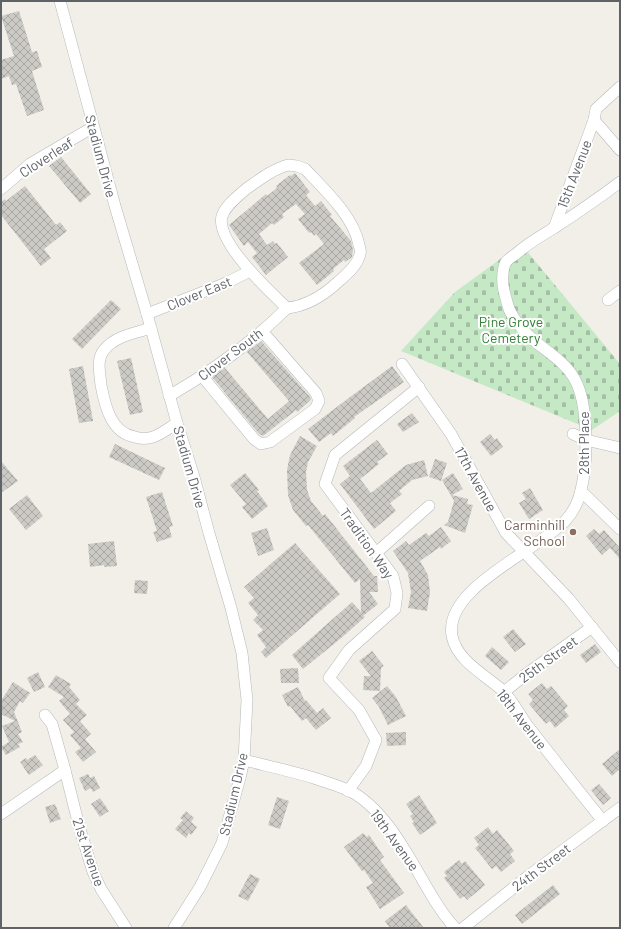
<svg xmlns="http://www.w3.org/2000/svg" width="621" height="929" viewBox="0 0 621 929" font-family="Barlow,sans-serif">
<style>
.cemetery{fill:url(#cemetery-stones)}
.building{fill:url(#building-cross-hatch)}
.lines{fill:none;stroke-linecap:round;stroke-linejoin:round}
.minor-casing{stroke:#b5b8bc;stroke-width:12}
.minor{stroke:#fff;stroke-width:11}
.education-dot{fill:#8d6e63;stroke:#fff;stroke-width:1.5}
.labels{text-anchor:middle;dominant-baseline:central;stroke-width:4;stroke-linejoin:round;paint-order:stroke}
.street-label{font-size:14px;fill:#5f6368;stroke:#fff}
.park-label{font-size:14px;fill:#348238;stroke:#fff}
.education-label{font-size:14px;fill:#785e54;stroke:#fff;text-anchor:end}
</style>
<defs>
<pattern id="cemetery-stones" width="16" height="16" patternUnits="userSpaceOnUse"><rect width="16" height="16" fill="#c5e8c5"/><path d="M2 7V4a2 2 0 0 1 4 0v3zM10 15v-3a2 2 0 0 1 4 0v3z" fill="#a3c0a4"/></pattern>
<pattern id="building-cross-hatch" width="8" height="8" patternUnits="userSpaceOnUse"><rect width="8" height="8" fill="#cccac5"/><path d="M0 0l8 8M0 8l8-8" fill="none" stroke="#a9a8a4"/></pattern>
</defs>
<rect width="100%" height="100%" fill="#f1efe8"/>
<path class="cemetery" d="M521,244L620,364V411L592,430L401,351L455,292Z"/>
<g class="building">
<path d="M19,11L32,52L37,51L42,67L32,71L44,110L27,116L16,84L12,85L9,76L1,79V60L14,56L1,16Z"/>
<path d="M61,157L91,194L80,203L49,166Z"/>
<path d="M295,173L310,192L306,195L315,206L321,201L332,215L330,216L351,241L353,250L352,257L345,262L344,260L333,269L334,271L317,285L299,263L324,244L316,234L314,236L311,232L309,233L298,219L305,214L296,204L282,214L284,217L274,225L272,223L259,234L267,245L273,241L275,244L277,243L288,257L266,275L252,257L257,253L248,242L244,246L229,225L266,194L267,196L277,188L276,186L290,175L291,176Z"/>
<path d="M25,186L56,225L60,222L67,231L44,249L51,258L41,266L1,215V202L5,199L6,201Z"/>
<path d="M111,300L121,309L82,349L72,339Z"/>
<path d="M261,341L310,397L311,400L297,412L296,410L263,436L259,434L212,377L225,368L268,419L289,401L247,352Z"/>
<path d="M131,358L143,412L130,415L117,361Z"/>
<path d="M83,366L93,421L79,423L69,369Z"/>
<path d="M392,366L404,382L354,417L355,418L333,436L331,433L319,442L308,429L346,400Z"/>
<path d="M412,413L419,422L403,432L397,424Z"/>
<path d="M490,434L495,440L497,438L503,447L491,456L480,442Z"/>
<path d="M300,436L317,446L308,462L306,472L307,490L311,501L323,516L325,514L374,576H377L378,592H369L378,604L363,616L365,617L340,639L303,669L292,655L352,602L361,612L360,579L355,583L308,525L306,526L293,510L288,495L287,470L290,455Z"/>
<path d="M377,440L388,454L377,462L379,464L360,479L371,493L406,465L424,460L428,476L412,480L399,491L402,494L390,503L396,511L374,529L340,484L350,476L343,466Z"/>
<path d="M115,444L165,468L159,480L109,457Z"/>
<path d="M435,459L447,463L441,481L429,477Z"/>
<path d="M1,461L18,481L1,493Z"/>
<path d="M245,473L259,490L257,491L268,506L252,519L242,507L246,504L230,485Z"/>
<path d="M453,473L463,489L452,495L468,499L467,504L473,505L465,533L444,525L448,522L454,501L442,480Z"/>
<path d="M530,488L543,510L529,519L519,503L526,499L522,493Z"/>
<path d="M162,492L173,526L169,527L172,537L157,542L153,532L157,531L146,497Z"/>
<path d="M27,495L43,516L26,530L9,509Z"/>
<path d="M441,527L451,541L441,549L440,547L420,561L428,575L430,592L427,611L408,608L411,592L408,573L393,551L406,541L409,545L426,533L429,536Z"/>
<path d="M267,528L274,550L258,556L251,533Z"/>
<path d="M594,529L599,534L604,530L620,548V559L610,548L602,555L586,536Z"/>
<path d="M114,541L117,566L104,567V565L90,567L88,544Z"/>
<path d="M295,543L340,594L266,658L261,652L266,647L257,635L263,630L253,620L258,615L248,603L254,598L244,587Z"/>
<path d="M135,580L148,581L147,594L134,593Z"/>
<path d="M513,629L526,644L515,652L503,637Z"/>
<path d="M595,644L601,652L586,663L580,655Z"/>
<path d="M492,647L509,662L501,670L485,656Z"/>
<path d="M372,651L384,666L381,668L380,691L363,690L364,676H371L359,661Z"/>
<path d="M298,668L299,683H281L280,669Z"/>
<path d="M38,672L45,687L34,692L27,678Z"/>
<path d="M56,675L71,684L69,687L80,700L76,704L87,715L80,721L91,734L85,739L96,752L83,762L75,752L81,748L70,735L74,732L63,720L70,714L59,701L64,697L48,687Z"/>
<path d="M13,682L30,693L23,703L20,701L14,712L22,732L18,734L23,742L18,744L20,747L6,755L1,747L9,742L2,726L15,721L1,714V701Z"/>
<path d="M542,683L547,689L551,686L568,706L564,710L569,716L555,728L550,721L546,724L529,704L533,700L528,694Z"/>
<path d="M387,686L396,697L406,716L388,725L379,707L372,698Z"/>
<path d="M298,687L305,701L306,700L317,713L323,708L331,718L316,730L306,718L302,721L290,706L288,707L282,695Z"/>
<path d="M406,732V745L387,746L386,733Z"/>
<path d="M620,749V769L612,776L602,764Z"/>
<path d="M35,755L43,765L29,775L20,762L26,758L27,760Z"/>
<path d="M88,774L90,778L94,776L100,788L93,792L91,788L85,791L79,778Z"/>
<path d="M599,784L611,798L603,805L591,790Z"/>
<path d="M419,795L437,823L420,835L412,823L414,822L410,816L413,814L406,804Z"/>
<path d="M277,797L289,801L280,829L268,825Z"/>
<path d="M100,798L109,811L100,817L91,804Z"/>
<path d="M55,804L61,819L50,823L45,807Z"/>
<path d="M186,811L194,818L191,822L197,827L191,835L189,833L186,838L175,829L183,820L180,818Z"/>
<path d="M488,827L493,834L497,830L514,851L510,854L515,861L501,872L496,866L492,869L475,848L479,845L474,838Z"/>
<path d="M363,833L367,837L369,835L384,857L380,860L404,893L380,909L366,887L373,883L364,870L362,871L344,847Z"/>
<path d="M459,860L462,864L465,861L485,885L467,900L464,896L460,899L444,878L447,876L444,872Z"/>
<path d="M250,874L260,879L248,901L238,896Z"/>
<path d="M553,885L560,894L522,924L515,915Z"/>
<path d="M406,905L409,909L424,928H390L385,921Z"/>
</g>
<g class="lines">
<g class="minor-casing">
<g id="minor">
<path d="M60,1L115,206L147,314L177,423L194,477L209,533L231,608L242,653L247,700L244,760L240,778L222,843L200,887L174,928"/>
<path d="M620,87L596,109L594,120L620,150"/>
<path d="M288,165L297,166L305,169C325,190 354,217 359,245C360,248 361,252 360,254C358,265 346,275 338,282C324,295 307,306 287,308C270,292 215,241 222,216C226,205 237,197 246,189C259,180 273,169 288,165Z"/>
<path d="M1,189L30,164L93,127"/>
<path d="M554,228L594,120"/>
<path d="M608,300L620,291"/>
<path d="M147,314L226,283L250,271"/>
<path d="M151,328C135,333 115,336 104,350C96,360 100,373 101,385C105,406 111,433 135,437C141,439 147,439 153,437C162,434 169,428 177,423"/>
<path d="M402,364L451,434L506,533L568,598L620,662"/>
<path d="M202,376L254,439L261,444L270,442L315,409L319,401L316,393L262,331"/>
<path d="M169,396C212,371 252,343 287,308"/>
<path d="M573,434L586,440L620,448"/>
<path d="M581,491L620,529"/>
<path d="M376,553L429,506"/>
<path d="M504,692L525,675L592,627"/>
<path d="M45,715L52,724L65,770L79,826L93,872L101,889L126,928"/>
<path d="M244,760C268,766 291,771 314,778C328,783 345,787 357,795C378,809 393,830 406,852C422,877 435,906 455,928"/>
<path d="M348,791L366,766L376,740L359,710L329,678L349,650L395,609L397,593L393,576L325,484L335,455L419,387"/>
<path d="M1,814L65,770"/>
<path d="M603,821C577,789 552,757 527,725C519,714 512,699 502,690C484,674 457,661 452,636C443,588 539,550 566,520C573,512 579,500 581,490C588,462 589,403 574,378C563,359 543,350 528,335C522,329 514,319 510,311C507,305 506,297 504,291C502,283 502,269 506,262C508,259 513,256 516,254C528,243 541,236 554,228C577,213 599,198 620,182"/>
<path d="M463,928L527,877L620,808"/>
</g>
</g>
<use href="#minor" class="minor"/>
</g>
<circle class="education-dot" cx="573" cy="532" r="4"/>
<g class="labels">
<g class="street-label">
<text transform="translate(101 156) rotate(75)">Stadium Drive</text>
<text transform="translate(46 157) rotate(-33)">Cloverleaf</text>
<text transform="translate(574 174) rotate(-69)">15th Avenue</text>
<text transform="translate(199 293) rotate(-22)">Clover East</text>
<text transform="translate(230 354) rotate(-37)">Clover South</text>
<text transform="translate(583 443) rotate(-90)">28th Place</text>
<text transform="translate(190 467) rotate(74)">Stadium Drive</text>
<text transform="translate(476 479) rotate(61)">17th Avenue</text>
<text transform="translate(367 543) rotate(55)">Tradition Way</text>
<text transform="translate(548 659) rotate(-36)">25th Street</text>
<text transform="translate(522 719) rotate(52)">18th Avenue</text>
<text transform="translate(233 794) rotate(-77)">Stadium Drive</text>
<text transform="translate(395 840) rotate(54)">19th Avenue</text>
<text transform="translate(89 852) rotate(71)">21st Avenue</text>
<text transform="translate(541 867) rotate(-37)">24th Street</text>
</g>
<g class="park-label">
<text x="511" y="321">Pine Grove<tspan x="511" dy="16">Cemetery</tspan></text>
</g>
<g class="education-label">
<text x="565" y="524">Carminhill<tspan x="565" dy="16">School</tspan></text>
</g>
</g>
<rect width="621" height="929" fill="none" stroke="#5f6368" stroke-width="4"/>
</svg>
